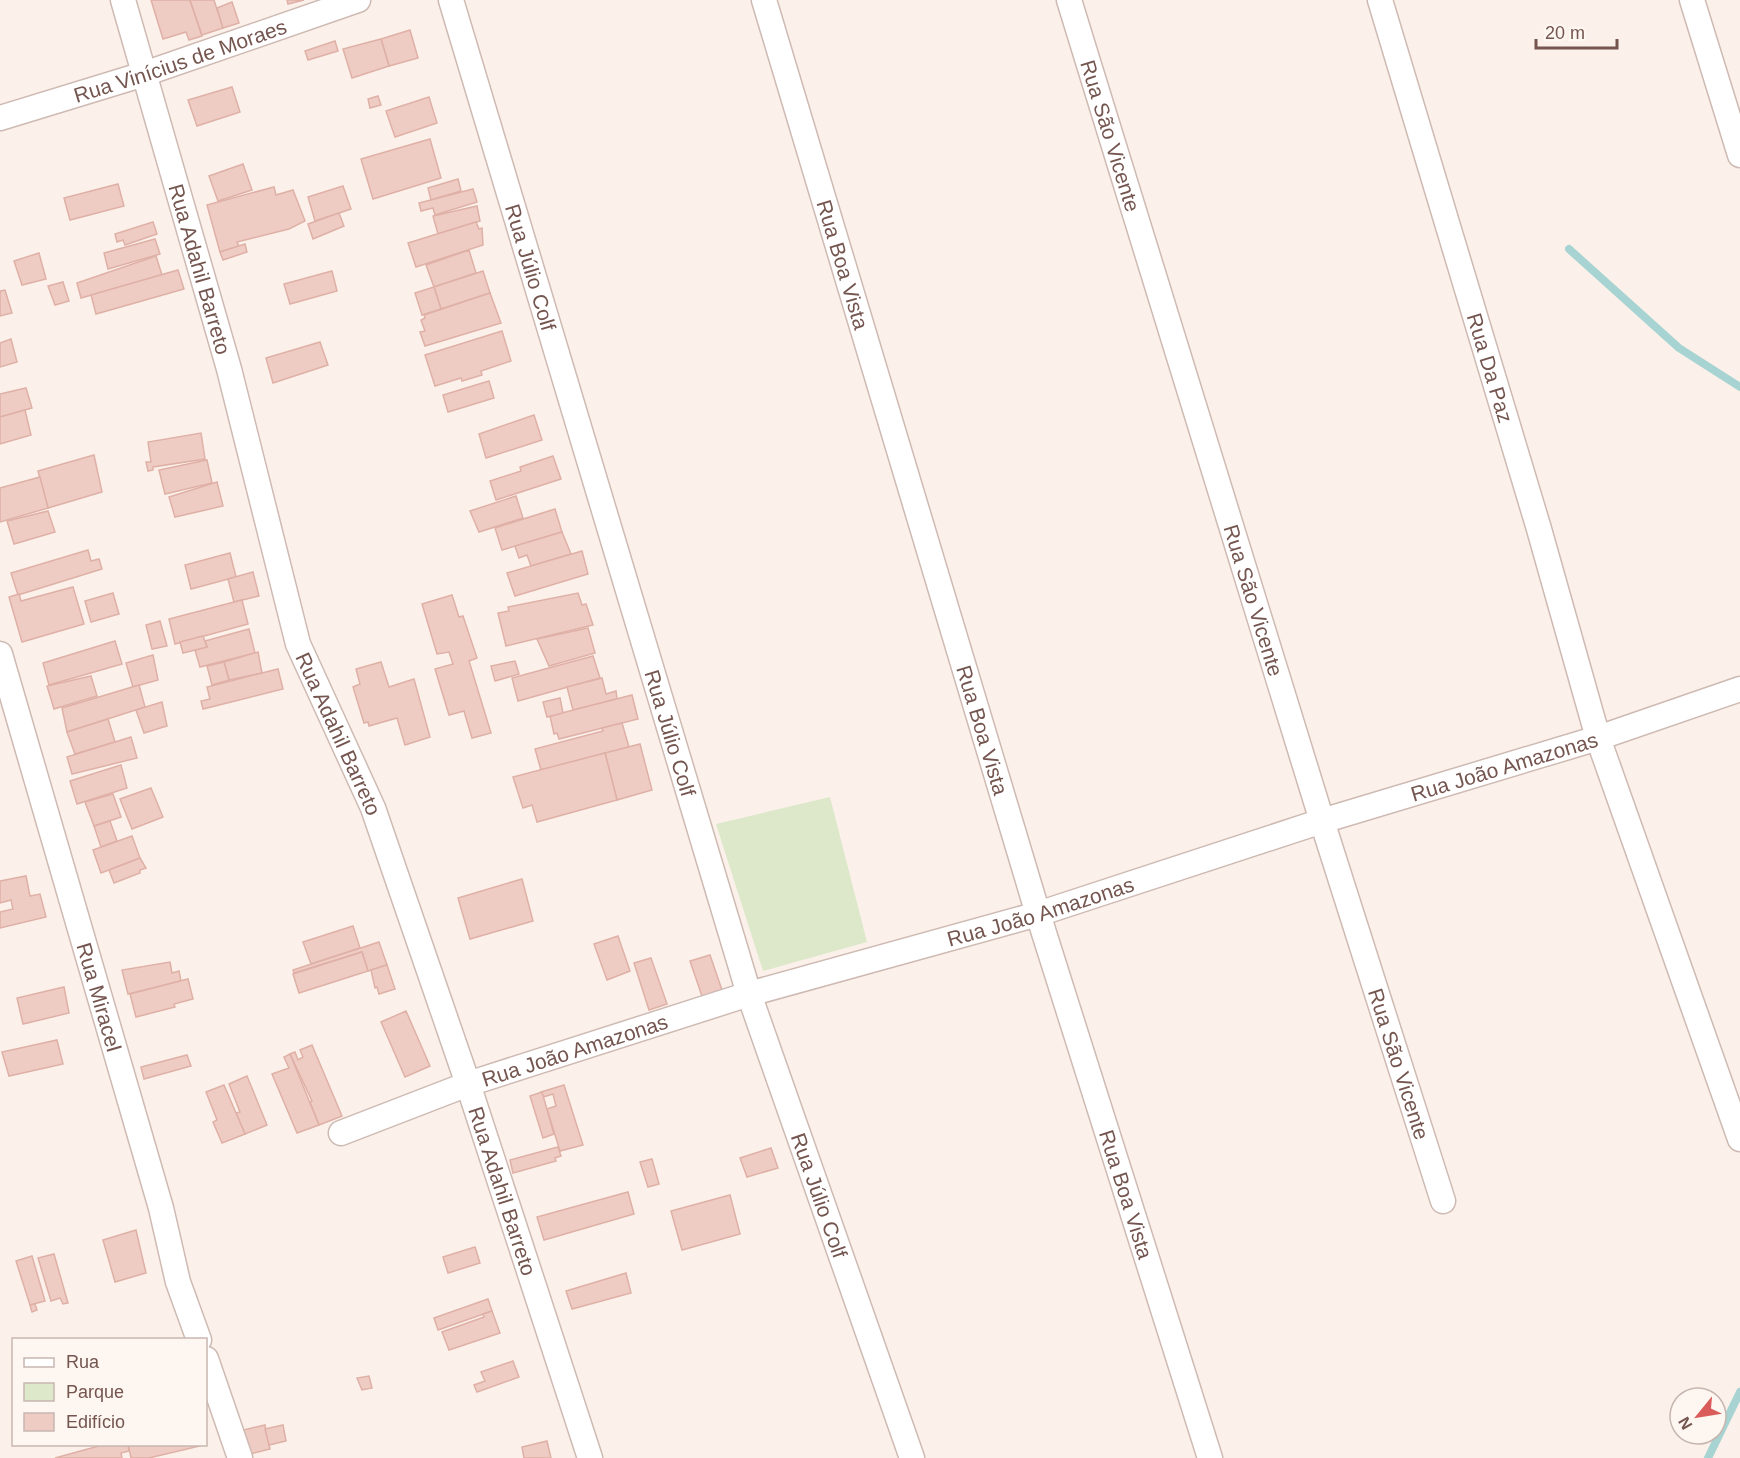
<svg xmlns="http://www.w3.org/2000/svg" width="1740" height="1458" viewBox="0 0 1740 1458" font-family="Arial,sans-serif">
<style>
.green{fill:#dce8c9}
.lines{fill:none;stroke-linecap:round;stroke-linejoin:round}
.stream{stroke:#a7d4d2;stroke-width:8}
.building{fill:#eeccc4;stroke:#dfb0a6;stroke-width:1.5}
.minor-casing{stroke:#cebab3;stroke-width:27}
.minor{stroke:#fff;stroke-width:24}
.labels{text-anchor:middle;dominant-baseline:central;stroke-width:4.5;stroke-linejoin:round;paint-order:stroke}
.street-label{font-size:21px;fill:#74554f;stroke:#fef6f0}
</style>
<rect width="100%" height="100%" fill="#fbf1ea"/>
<path class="green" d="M830,797L867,942L763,971L716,824Z"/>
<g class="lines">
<g class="stream">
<path d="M1569,249L1679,348L1740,387"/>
<path d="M1708,1458L1740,1392"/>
</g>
</g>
<g class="building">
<path d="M151,0H190L202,36L189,40L186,32L163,39Z"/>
<path d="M190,0H214L223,28L202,35Z"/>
<path d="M287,0H304L288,4Z"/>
<path d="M232,2L239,23L223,28L217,8Z"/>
<path d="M410,30L418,58L389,66L381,39Z"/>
<path d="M381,39L389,66L352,78L343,49Z"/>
<path d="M335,41L338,51L308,60L305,51Z"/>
<path d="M232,87L240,112L197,126L188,100Z"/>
<path d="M378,96L381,105L370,108L368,99Z"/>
<path d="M429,97L437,123L395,137L386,111Z"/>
<path d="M430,139L441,178L373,199L361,159Z"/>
<path d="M243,164L252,190L218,201L209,176Z"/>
<path d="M458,179L461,191L431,200L428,188Z"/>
<path d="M118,184L124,206L70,220L64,198Z"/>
<path d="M343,186L351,209L315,221L308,197Z"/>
<path d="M274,187L276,195L293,190L305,221L289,229L237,242L239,246L220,252L207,205Z"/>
<path d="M473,189L477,202L435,215L433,208L421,211L419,203Z"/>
<path d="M477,206L480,221L438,234L433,216Z"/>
<path d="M339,213L344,226L313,239L308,224Z"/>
<path d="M153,222L157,234L125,245L123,240L117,242L115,234Z"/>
<path d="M476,222L479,229L482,228L483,245L416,267L408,243Z"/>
<path d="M155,239L160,254L108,269L104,253Z"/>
<path d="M245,244L247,252L223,260L220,252Z"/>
<path d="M469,250L476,273L434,287L426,265Z"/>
<path d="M39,253L46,279L22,285L14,261Z"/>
<path d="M156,256L162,275L81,298L77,283Z"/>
<path d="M178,270L184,289L96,314L91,295Z"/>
<path d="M332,271L337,291L290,304L284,284Z"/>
<path d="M483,271L490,293L441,309L434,287Z"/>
<path d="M63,282L69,301L55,305L48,286Z"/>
<path d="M434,287L441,309L422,315L415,293Z"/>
<path d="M5,290L12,313L0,316V291Z"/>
<path d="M490,293L501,323L425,346L420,332L425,331L421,320L425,318L424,315Z"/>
<path d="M502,331L511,361L481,371L482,375L462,381L461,378L435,386L425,355Z"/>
<path d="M11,339L17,362L0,367V343Z"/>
<path d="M320,342L328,365L273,383L266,358Z"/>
<path d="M489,381L494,398L448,412L443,395Z"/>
<path d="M26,388L32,408L0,417V394Z"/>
<path d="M25,410L31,435L0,444V417Z"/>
<path d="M534,415L542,440L486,458L479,434Z"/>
<path d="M201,433L205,459L153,467V470L148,471L146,462H151L148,442Z"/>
<path d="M94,455L102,492L48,508L38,471Z"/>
<path d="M553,456L561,479L496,500L490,481L521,471L520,467Z"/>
<path d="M207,460L212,483L165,494L159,470Z"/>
<path d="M40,477L48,508L0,522V488Z"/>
<path d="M217,482L223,506L175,517L169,497Z"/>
<path d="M516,496L523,518L479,532L470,511Z"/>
<path d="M555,509L562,532L502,550L495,528Z"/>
<path d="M48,511L55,532L14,544L7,521Z"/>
<path d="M562,532L571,554L531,566L527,555L519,558L515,546Z"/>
<path d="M88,550L91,561L99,559L102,569L18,595L11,573Z"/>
<path d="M582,551L588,574L515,596L507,573Z"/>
<path d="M230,553L236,577L191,589L185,565Z"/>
<path d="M253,572L259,596L234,602L228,579Z"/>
<path d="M73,587L84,624L22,642L9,597L19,594L21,601Z"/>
<path d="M113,593L119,614L91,622L85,601Z"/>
<path d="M578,593L582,605L586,604L593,625L506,646L498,613L509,611L508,607Z"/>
<path d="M452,595L459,617L463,616L477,658L469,661L491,733L472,738L464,711L449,715L435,669L453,664L449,652L437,654L422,604Z"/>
<path d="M242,600L248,624L175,644L169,619Z"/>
<path d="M160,621L167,646L152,649L146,625Z"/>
<path d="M588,628L595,653L549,666L537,639Z"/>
<path d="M249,629L255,653L200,667L195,650L207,647L205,641Z"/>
<path d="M203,636L207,647L183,653L180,642Z"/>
<path d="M115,641L122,664L49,685L43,663Z"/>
<path d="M258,652L262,673L229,680L224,662Z"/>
<path d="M153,655L158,680L133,687L126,663Z"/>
<path d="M593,656L600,678L518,701L512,678Z"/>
<path d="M515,661L519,674L495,681L491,666Z"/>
<path d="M224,662L229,680L212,685L207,666Z"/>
<path d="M381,662L389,687L414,679L430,737L405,745L397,718L369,726L368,722L364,723L353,687L360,684L356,669Z"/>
<path d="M278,669L283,689L203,709L201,701L210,699L207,687Z"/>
<path d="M91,676L97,696L54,709L47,686Z"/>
<path d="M602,678L606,694L616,691L617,699L573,710L567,687Z"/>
<path d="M139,685L145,707L67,732L62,708Z"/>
<path d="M632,695L638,719L559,739L557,733L554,734L550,716Z"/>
<path d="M560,698L563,713L547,717L543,702Z"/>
<path d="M162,702L167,726L144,733L136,710Z"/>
<path d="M108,719L115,742L75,754L67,732Z"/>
<path d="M622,723L629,747L541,770L535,749L603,731L602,728Z"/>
<path d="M131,737L137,758L72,774L67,757Z"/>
<path d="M640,744L652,790L617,800L605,753Z"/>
<path d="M605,753L617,800L537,822L532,805L523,808L513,777Z"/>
<path d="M121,765L127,788L77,804L70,781Z"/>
<path d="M151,788L163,817L132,829L120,799Z"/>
<path d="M113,794L121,817L94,826L85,802Z"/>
<path d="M110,821L117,841L101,847L94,826Z"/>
<path d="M132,836L140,858L101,873L93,850Z"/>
<path d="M140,858L146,868L140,870V873L114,883L109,870Z"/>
<path d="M26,876L30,896L40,894L46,917L0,928V912L13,909L11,900L0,903V881Z"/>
<path d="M522,879L533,921L470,939L458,898Z"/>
<path d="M353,926L360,948L311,964L303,942Z"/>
<path d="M618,936L630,971L607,980L594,944Z"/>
<path d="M379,942L387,965L368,971L362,952L294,973L293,970Z"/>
<path d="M362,952L368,971L299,993L293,974Z"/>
<path d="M710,955L723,993L703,999L690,961Z"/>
<path d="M651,958L667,1004L649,1010L634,963Z"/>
<path d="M170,962L172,973L179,971L181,981L128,994L122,970Z"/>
<path d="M387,965L395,989L379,994L377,987L375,988L371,970Z"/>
<path d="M188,979L193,999L174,1004L175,1007L136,1017L130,994Z"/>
<path d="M64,987L69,1013L23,1024L17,998Z"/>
<path d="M406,1011L430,1066L405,1077L381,1022Z"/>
<path d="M57,1040L63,1064L9,1076L2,1052Z"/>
<path d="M312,1045L342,1116L319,1125L310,1102L312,1101L290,1054L295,1052L298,1060L303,1057L300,1050Z"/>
<path d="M290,1054L319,1125L297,1133L272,1074L289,1068L284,1057Z"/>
<path d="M187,1055L191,1066L144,1079L141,1067Z"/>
<path d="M247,1076L267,1125L245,1134L236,1113L240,1112L229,1084Z"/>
<path d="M224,1085L245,1134L222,1143L213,1122L217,1120L206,1092Z"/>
<path d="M564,1085L583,1145L560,1151L547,1109L556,1106L553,1094L543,1097L541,1092Z"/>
<path d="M542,1092L554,1134L543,1138L530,1096Z"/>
<path d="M558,1147L561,1156L555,1158L556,1161L513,1173L510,1160Z"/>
<path d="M771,1148L778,1168L747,1177L740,1158Z"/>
<path d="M652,1159L659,1184L648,1187L640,1162Z"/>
<path d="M628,1192L634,1214L544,1240L537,1217Z"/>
<path d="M730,1195L740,1234L682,1250L671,1211Z"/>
<path d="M136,1230L146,1273L115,1282L103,1240Z"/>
<path d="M475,1247L480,1263L448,1273L443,1257Z"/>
<path d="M54,1254L68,1303L63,1304L60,1298L51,1301L38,1258Z"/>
<path d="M32,1256L45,1301L30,1305L16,1261Z"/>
<path d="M626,1273L631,1293L572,1309L566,1291Z"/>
<path d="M488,1299L492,1311L438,1330L434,1318Z"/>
<path d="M35,1304L37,1310L32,1312L30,1305Z"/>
<path d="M492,1311L500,1333L449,1350L442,1332L484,1317L483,1314Z"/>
<path d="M513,1361L519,1377L477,1392L474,1385L485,1381L481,1372Z"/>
<path d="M369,1376L372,1388L362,1390L357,1378Z"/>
<path d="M265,1425L270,1449L242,1456L235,1432Z"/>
<path d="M283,1425L286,1441L269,1445L265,1429Z"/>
<path d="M547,1441L551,1458H524L522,1447Z"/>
<path d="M106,1444H128L129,1451L121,1453L122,1458H55Z"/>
<path d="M128,1444H200V1446L149,1458H131Z"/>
</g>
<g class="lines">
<g class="minor-casing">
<g id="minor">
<path id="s1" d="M123,0L229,369L298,644L373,808L468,1084L590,1458"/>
<path id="s2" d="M451,0L749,994L912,1458"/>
<path id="s3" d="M764,0L1038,914L1210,1458"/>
<path id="s4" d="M1069,0L1322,821L1443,1201"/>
<path id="s5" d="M1380,0L1539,529L1598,738L1740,1139"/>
<path d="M1692,0L1740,155"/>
<path id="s6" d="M0,118L144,74L358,0"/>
<path id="s7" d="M0,654L161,1208L178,1282L199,1340"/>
<path id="s8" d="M341,1133L468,1084L749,994L1038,914L1322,821L1598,738L1740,689"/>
<path d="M206,1359L240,1458"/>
</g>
</g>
<use href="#minor" class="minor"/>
</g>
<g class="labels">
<g class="street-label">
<text stroke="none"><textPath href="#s6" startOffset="189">Rua Vinícius de Moraes</textPath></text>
<text stroke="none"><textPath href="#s4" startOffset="142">Rua São Vicente</textPath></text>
<text stroke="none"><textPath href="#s3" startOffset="276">Rua Boa Vista</textPath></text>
<text stroke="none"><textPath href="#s2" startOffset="279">Rua Júlio Colf</textPath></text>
<text stroke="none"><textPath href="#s1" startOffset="280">Rua Adahil Barreto</textPath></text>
<text stroke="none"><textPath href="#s5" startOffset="384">Rua Da Paz</textPath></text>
<text stroke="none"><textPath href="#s4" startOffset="628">Rua São Vicente</textPath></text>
<text stroke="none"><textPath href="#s3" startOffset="762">Rua Boa Vista</textPath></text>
<text stroke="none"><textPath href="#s2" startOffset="765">Rua Júlio Colf</textPath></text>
<text stroke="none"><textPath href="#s1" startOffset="766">Rua Adahil Barreto</textPath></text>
<text stroke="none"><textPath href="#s8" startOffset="1220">Rua João Amazonas</textPath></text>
<text stroke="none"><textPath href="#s8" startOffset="734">Rua João Amazonas</textPath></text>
<text stroke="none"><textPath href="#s7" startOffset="357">Rua Miracel</textPath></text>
<text stroke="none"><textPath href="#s8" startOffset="248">Rua João Amazonas</textPath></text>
<text stroke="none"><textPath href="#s4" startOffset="1114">Rua São Vicente</textPath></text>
<text stroke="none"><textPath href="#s1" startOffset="1252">Rua Adahil Barreto</textPath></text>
<text stroke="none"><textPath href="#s2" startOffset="1251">Rua Júlio Colf</textPath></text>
<text stroke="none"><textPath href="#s3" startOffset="1248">Rua Boa Vista</textPath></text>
</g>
</g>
<rect x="12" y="1338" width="195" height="108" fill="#fef6f0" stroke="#c7b6b0" stroke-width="1.5"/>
<rect x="24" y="1358" width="30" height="9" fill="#ffffff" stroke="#c7b6b0" stroke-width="1.5"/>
<text x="66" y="1368" font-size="18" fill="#74554f">Rua</text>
<rect x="24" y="1383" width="30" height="18" fill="#dce8c9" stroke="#c7b6b0" stroke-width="1.5"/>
<text x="66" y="1398" font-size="18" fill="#74554f">Parque</text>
<rect x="24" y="1413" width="30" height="18" fill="#eeccc4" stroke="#c7b6b0" stroke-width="1.5"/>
<text x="66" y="1428" font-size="18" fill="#74554f">Edifício</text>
<g transform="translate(1698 1416) rotate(240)"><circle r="28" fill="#fef6f0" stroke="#c7b6b0" stroke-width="1.5"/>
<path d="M0-4.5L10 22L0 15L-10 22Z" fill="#da5c5a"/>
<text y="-9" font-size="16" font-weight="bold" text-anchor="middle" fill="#74554f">N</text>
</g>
<path d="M1536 39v9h81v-9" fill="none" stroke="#74554f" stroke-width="3"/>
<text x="1545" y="39" font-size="18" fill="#74554f" stroke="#fef6f0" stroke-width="4.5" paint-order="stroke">20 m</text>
</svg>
